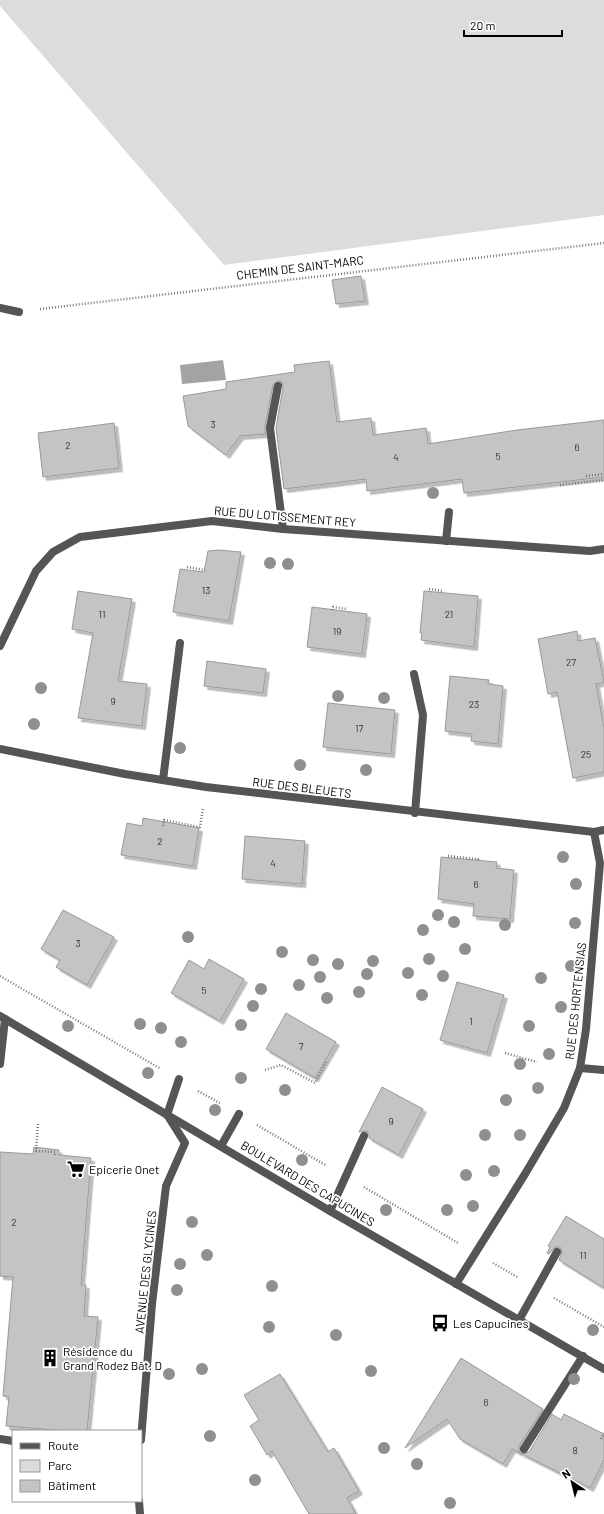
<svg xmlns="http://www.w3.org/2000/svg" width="604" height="1514" viewBox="0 0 604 1514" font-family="Barlow,sans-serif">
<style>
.green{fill:#dcdcdc}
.water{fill:#a3a3a3}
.building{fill:#c4c4c4;stroke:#999;filter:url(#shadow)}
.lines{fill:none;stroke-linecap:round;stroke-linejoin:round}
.path{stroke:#777;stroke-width:2.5;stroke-dasharray:1 2;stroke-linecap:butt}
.service{stroke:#555;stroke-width:8}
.minor{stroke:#555;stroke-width:8}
.tree{fill:#8f8f8f}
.labels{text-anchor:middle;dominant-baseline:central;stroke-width:3.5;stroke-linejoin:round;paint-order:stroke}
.number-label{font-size:10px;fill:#313131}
.street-label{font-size:12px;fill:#000;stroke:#fff}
.poi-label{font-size:12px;fill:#000;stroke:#fff;text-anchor:start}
</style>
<defs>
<filter id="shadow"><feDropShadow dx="3.5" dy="3.5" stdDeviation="0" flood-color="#0004"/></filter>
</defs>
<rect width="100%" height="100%" fill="#fff"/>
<path class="green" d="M0,0H604V215L224,265L0,6Z"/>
<path class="water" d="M223,360L226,380L182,384L180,365Z"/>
<g class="building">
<path d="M361,276L365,301L336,304L332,280Z"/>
<path d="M329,361L337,422L371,418L373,435L426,428L428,444L517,430L604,420V477L464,493L462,479L367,491L366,479L284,489L276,428L283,387L282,382L279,381L273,385L265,427V434L240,436L226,455L188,426L183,396L226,389V382L295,372L294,365Z"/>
<path d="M114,423L119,468L43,477L38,433Z"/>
<path d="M219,550L241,552L229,621L173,612L180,569L204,572L208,551Z"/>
<path d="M78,591L132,599L118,681L147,684L142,726L78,718L93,633L72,629Z"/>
<path d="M424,591L478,596L474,647L421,640L422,633H420Z"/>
<path d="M312,607L367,614L362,654L307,647Z"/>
<path d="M577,631L578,641L595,638L604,682L596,684L604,728V772L573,778L557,692L548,694L538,639Z"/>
<path d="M207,661L266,669L263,693L204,686Z"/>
<path d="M450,676L489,680L488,684L503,686L498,744L471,741L472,734L445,731Z"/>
<path d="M328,703L395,710L391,754L323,747Z"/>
<path d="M143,818L199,828L193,866L121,855L127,823L142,826Z"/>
<path d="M245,836L305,841L302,884L242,879Z"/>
<path d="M441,857L497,862L496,868L514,870L510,919L473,916L474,904L438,899Z"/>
<path d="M63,910L114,937L87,985L56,967L60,960L41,949Z"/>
<path d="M209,959L244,979L220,1021L171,993L189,960L204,969Z"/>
<path d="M457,982L504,995L487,1053L440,1040Z"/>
<path d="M286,1013L336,1042L315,1078L266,1049Z"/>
<path d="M382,1087L423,1109L399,1155L369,1138V1135L367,1131L359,1132Z"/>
<path d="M34,1147L59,1150V1155L91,1158L81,1285H86L84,1316L98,1317L87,1431H66L6,1426L9,1397L3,1396L13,1277L0,1276V1152L33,1154Z"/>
<path d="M566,1216L604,1239V1288L559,1260L562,1252L560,1247H555L549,1254L547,1253L550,1247L548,1246Z"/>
<path d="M461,1358L543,1409L519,1446V1451L521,1454L529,1452L552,1414L561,1420L564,1414L604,1434V1460L590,1488L512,1449L503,1464L460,1439L447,1419L405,1448Z"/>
<path d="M280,1374L328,1452L334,1448L359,1491L347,1498L356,1514H309L272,1451L267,1455L250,1426L259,1420L244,1395Z"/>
</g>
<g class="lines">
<g class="path">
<path d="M40,309L604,243"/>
<path d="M586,476L604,474"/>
<path d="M560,485L604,480"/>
<path d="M187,567L205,570"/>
<path d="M429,589L443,591"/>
<path d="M332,610L333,607L347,609"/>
<path d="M163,826L164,820L200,827L203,808"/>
<path d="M448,856L478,859V861"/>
<path d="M0,976L161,1069"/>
<path d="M505,1053L537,1062"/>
<path d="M265,1070L281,1065L315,1083L326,1062"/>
<path d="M198,1091L220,1103"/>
<path d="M38,1124L36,1151L55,1152V1155"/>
<path d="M257,1125L327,1166"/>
<path d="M364,1187L458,1243"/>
<path d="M493,1263L519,1278"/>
<path d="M554,1298L604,1327"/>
<path d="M601,1439L604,1433"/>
</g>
<g class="service">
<path d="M278,386L270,428L283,529"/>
<path d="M446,541L449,512"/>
<path d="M414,674L423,715L415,813"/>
<path d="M163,780L180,643"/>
<path d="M0,1064L5,1019"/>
<path d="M167,1115L179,1079"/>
<path d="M221,1146L239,1114"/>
<path d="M330,1211L364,1136"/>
<path d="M519,1320L557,1252"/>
<path d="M0,1439L13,1441"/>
<path d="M524,1449L583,1356"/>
</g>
<g class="minor">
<path d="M0,308L19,312"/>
<path d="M0,646L36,571L53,552L80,537L212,521L283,529L590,551L604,549"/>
<path d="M0,749L125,774L206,787L594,832L604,830"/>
<path d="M0,1016L330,1211L604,1369"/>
<path d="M580,1068L604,1070"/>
<path d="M456,1284L525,1174L564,1108L580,1068L586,1029L600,863L594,832"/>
<path d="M141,1440L152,1304L166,1186L185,1143L168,1116"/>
<path d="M139,1501L140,1514"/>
</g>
</g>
<g class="tree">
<circle cx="433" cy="493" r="6"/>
<circle cx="270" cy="563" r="6"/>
<circle cx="288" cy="564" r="6"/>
<circle cx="41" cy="688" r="6"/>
<circle cx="338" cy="696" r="6"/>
<circle cx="384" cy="698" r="6"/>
<circle cx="34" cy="724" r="6"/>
<circle cx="180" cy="748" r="6"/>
<circle cx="300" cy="765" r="6"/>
<circle cx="366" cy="770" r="6"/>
<circle cx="563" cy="857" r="6"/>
<circle cx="576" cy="884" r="6"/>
<circle cx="438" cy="915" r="6"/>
<circle cx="454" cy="922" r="6"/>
<circle cx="575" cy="923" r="6"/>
<circle cx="505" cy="925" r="6"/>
<circle cx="423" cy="930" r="6"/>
<circle cx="188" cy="937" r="6"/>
<circle cx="465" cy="949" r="6"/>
<circle cx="282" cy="952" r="6"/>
<circle cx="429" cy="959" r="6"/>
<circle cx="313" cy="960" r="6"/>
<circle cx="373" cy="961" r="6"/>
<circle cx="338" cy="964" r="6"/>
<circle cx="571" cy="966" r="6"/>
<circle cx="408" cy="973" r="6"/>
<circle cx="367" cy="974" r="6"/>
<circle cx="443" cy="976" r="6"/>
<circle cx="320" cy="977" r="6"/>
<circle cx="541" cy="978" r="6"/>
<circle cx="299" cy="985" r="6"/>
<circle cx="261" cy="989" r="6"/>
<circle cx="359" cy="992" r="6"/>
<circle cx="422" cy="995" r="6"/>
<circle cx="327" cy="998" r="6"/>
<circle cx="253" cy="1006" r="6"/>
<circle cx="561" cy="1007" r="6"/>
<circle cx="140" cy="1024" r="6"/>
<circle cx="241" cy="1025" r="6"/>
<circle cx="68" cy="1026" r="6"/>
<circle cx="529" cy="1026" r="6"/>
<circle cx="161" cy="1028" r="6"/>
<circle cx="181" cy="1042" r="6"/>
<circle cx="549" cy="1054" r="6"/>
<circle cx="520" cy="1064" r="6"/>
<circle cx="148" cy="1073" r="6"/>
<circle cx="241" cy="1078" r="6"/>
<circle cx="538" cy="1088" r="6"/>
<circle cx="285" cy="1090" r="6"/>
<circle cx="506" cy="1100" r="6"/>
<circle cx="215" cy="1110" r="6"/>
<circle cx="485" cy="1135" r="6"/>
<circle cx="520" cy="1135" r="6"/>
<circle cx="302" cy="1160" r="6"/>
<circle cx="494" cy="1171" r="6"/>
<circle cx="466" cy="1175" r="6"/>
<circle cx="473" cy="1206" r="6"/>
<circle cx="386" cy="1210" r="6"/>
<circle cx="447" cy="1210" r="6"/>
<circle cx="192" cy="1222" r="6"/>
<circle cx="207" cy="1255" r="6"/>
<circle cx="180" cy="1264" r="6"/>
<circle cx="272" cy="1286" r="6"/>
<circle cx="177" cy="1290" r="6"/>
<circle cx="269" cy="1327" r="6"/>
<circle cx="593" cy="1330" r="6"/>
<circle cx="336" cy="1335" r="6"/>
<circle cx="202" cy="1369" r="6"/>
<circle cx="371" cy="1371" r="6"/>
<circle cx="169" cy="1374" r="6"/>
<circle cx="574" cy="1379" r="6"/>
<circle cx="210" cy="1436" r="6"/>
<circle cx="384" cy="1448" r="6"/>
<circle cx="417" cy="1464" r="6"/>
<circle cx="255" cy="1480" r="6"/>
<circle cx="450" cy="1503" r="6"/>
</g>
<defs>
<g id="supermarket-bare" transform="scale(1.38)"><path d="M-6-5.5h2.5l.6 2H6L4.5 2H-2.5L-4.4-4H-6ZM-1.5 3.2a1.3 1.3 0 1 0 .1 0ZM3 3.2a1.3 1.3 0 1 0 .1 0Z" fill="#000" stroke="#fff" stroke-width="2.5" paint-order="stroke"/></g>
<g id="bus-bare" transform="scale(1.38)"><path d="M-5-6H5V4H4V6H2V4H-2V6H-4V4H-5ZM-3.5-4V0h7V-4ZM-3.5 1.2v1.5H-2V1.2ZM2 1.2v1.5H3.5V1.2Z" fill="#000" stroke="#fff" stroke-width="2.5" paint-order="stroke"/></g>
<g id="building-bare" transform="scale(1.38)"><path d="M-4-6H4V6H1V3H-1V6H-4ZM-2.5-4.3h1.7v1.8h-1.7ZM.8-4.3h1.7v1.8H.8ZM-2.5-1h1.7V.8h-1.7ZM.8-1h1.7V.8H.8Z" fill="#000" stroke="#fff" stroke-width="2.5" paint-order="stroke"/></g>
</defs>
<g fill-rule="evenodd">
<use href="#supermarket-bare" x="76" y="1169"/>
<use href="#bus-bare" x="440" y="1323"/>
<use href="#building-bare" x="50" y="1358"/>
</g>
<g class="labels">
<g class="number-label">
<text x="213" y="424">3</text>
<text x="68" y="445">2</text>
<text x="577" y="447">6</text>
<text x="498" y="456">5</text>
<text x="396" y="457">4</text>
<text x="206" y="590">13</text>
<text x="102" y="614">11</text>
<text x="449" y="614">21</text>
<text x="337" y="631">19</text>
<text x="571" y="662">27</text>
<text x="113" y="701">9</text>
<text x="474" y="704">23</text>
<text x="359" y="728">17</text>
<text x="586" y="754">25</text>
<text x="160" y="841">2</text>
<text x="273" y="863">4</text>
<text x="476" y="884">6</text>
<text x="78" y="943">3</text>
<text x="204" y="990">5</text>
<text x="471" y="1021">1</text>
<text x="301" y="1046">7</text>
<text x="391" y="1121">9</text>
<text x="14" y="1222">2</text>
<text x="583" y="1255">11</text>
<text x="486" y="1402">6</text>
<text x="575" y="1450">8</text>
</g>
<g class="street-label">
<text transform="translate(300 267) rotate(-7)">CHEMIN DE SAINT-MARC</text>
<text transform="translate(285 516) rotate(5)">RUE DU LOTISSEMENT REY</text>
<text transform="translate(302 787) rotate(7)">RUE DES BLEUETS</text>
<text transform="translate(575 1001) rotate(-84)">RUE DES HORTENSIAS</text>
<text transform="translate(308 1183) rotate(31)">BOULEVARD DES CAPUCINES</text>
<text transform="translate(145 1272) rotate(-84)">AVENUE DES GLYCINES</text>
</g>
<g class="poi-label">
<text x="89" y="1169">Epicerie Onet</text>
<text x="453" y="1323">Les Capucines</text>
<text x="63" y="1351">Résidence du<tspan x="63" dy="14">Grand Rodez Bât. D</tspan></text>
</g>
</g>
<rect x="12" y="1430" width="130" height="72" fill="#ffffff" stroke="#999999"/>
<rect x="20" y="1443" width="20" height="6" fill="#555555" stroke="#999999"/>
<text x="48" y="1450" font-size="12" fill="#000000">Route</text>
<rect x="20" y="1460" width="20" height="12" fill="#dcdcdc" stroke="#999999"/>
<text x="48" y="1470" font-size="12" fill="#000000">Parc</text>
<rect x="20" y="1480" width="20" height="12" fill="#c4c4c4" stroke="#999999"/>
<text x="48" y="1490" font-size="12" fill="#000000">Bâtiment</text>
<g transform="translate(572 1482) rotate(325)" stroke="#ffffff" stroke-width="3" paint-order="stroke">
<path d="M0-3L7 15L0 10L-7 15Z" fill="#000000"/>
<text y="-6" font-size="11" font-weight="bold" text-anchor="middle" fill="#000000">N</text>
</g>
<path d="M464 30v6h98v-6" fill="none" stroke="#000000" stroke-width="2"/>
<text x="470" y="30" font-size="12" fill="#000000" stroke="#ffffff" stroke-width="3" paint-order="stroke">20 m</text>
</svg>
